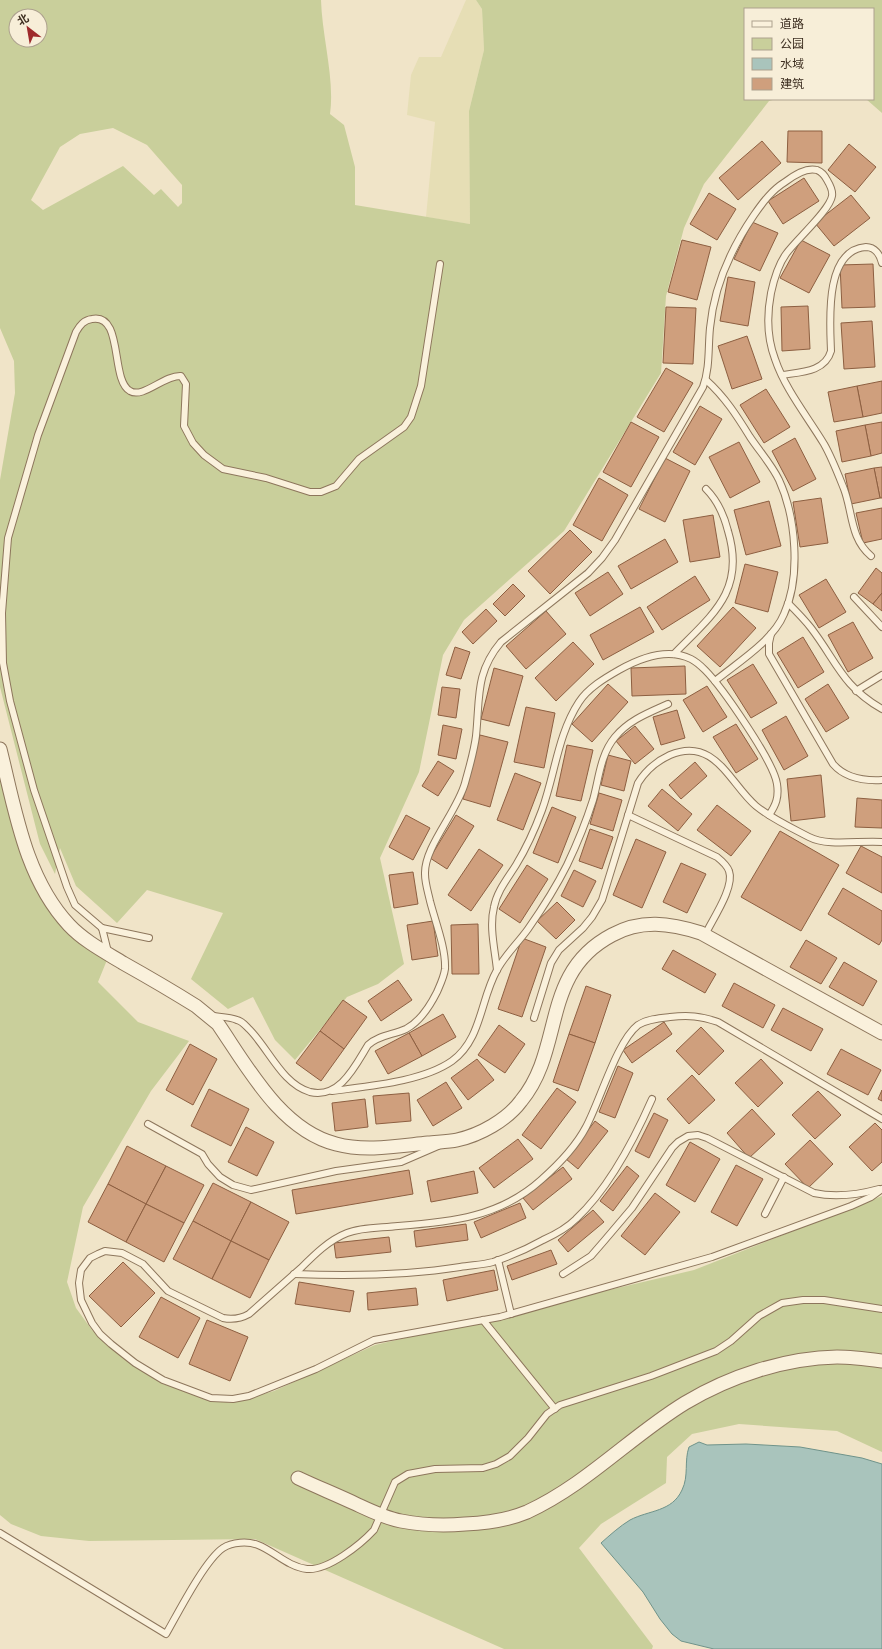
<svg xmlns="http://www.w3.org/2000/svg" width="882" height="1649" viewBox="0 0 882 1649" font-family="'Libre Baskerville','Noto Sans SC',serif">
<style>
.farmland{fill:#e6deb5}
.green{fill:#c9cf9b;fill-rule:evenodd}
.water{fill:#a9c4bc;stroke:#6f938a}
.building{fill:#cf9f7d;stroke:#8d5f41}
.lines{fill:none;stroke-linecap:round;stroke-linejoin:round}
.service-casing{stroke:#8d765c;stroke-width:8}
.minor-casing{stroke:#8d765c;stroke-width:15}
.service{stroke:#faf1dc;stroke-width:6}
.minor{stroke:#faf1dc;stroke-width:13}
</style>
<rect width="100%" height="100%" fill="#f0e4c8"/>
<path class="farmland" d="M466,0H476L482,9L484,50L469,111L470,224L426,217L435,122L407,115L411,75L419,57H441Z"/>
<g class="green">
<path d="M0,0H321C322,37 335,79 330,114L344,125L355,167V205L470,224L469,111L484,50L482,9L476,0H882V113L866,99H873V9H745V99H776L769,101L704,184L684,228L666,296L661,373L564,531L464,620L443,655L419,772L380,858L404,964L378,984L347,997L295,1060L275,1040L253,997L228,1009L191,979L223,913L147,890L117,923L76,886L60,848L55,874L40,844L0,687V480L15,393L14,361L0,328ZM16,16H40V40H16ZM113,128L147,145L182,185V203L178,207L161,189L154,195L123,166L43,210L31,200L60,147L80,134Z"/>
<path d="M0,768L23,860L40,897L65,930L107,960L98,982L138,1022L189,1041L151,1091L83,1207L67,1282L76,1308L92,1330L163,1384L230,1403L274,1391L375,1345L694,1270L882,1196V1452L837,1431L739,1424L692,1434L667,1457L666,1483L601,1524L579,1548L653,1646L652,1649H504L255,1539L89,1541L41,1536L11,1524L0,1515Z"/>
</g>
<path class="water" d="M699,1442L707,1445L746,1444L800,1447L862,1458L882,1464V1649H714L681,1641L672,1634L660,1619L643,1592L601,1543C610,1535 620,1526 630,1520C649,1510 672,1512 682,1490C689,1476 684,1461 689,1447Z"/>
<g class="building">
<path d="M788,131H822V163L787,162Z"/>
<path d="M762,141L781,163L738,200L719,178Z"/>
<path d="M849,144L876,167L855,192L828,170Z"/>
<path d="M804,178L819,201L783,224L768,201Z"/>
<path d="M709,193L736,209L717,240L690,224Z"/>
<path d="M851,195L870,218L834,246L815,223Z"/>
<path d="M752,222L778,233L760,271L734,259Z"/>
<path d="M682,240L711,247L697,300L668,292Z"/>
<path d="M801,240L830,255L809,293L780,278Z"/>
<path d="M873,264L875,307L842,308L840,265Z"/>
<path d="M728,277L755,282L748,326L720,321Z"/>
<path d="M808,306L810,349L782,351L781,307Z"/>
<path d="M666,307L696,308L693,364L663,363Z"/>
<path d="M872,321L875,367L844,369L841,323Z"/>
<path d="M747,336L762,379L732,389L718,346Z"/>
<path d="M666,368L693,383L664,432L637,417Z"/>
<path d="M882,381V413L863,417L857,386Z"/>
<path d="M857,386L863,417L834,422L828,392Z"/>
<path d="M766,389L790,427L764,443L740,405Z"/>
<path d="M700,406L722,419L695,465L673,452Z"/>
<path d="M631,422L659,437L631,487L603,472Z"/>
<path d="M882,422V453L871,456L865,425Z"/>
<path d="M865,425L871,456L842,462L836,431Z"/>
<path d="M795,438L816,479L793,491L772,451Z"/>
<path d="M739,442L760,482L730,498L709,457Z"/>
<path d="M665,458L690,471L665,522L639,509Z"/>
<path d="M882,467V498H880L874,468Z"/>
<path d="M874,468L880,498L851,504L845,474Z"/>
<path d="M599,478L628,495L602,541L573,525Z"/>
<path d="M821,498L828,543L800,547L793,502Z"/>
<path d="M769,501L781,546L746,555L734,510Z"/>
<path d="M882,508V539L863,543L856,513Z"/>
<path d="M713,515L720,557L690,562L683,520Z"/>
<path d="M570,530L592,552L550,594L528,571Z"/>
<path d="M665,539L678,562L631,589L618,566Z"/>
<path d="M745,564L778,572L768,612L735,603Z"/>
<path d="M876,568L882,573V593L873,604L858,593Z"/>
<path d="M608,572L623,594L590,616L575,593Z"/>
<path d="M695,576L710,600L662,630L647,607Z"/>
<path d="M826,579L846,612L819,628L799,595Z"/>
<path d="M513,584L525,596L505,616L493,604Z"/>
<path d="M882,593V611L873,604Z"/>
<path d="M640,607L654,632L603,660L590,635Z"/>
<path d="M733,607L756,628L720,667L697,646Z"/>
<path d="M486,609L497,621L473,644L462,632Z"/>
<path d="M546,611L566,634L526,669L506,646Z"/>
<path d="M853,622L873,658L848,672L828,635Z"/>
<path d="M803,637L824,672L798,688L777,653Z"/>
<path d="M573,642L594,664L556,701L535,678Z"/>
<path d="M455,647L470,652L461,679L446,675Z"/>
<path d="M753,664L777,703L751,718L727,680Z"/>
<path d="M685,666L686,694L632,696L631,668Z"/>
<path d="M494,668L523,676L509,726L481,719Z"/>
<path d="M608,684L628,702L592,742L572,724Z"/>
<path d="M828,684L849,718L826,732L805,699Z"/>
<path d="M707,686L727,717L703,732L683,700Z"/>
<path d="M442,687L460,689L456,718L438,715Z"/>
<path d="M526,707L555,713L544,768L514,762Z"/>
<path d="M677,710L685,738L661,745L653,717Z"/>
<path d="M786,716L808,756L784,770L762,730Z"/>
<path d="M736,724L758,759L736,773L713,737Z"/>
<path d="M443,725L462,729L456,759L438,755Z"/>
<path d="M635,726L654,749L635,764L616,741Z"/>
<path d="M480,735L508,742L490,807L463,799Z"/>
<path d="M567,745L593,750L581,801L556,796Z"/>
<path d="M608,755L631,761L624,791L601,785Z"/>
<path d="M438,761L454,771L438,796L422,786Z"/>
<path d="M695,762L707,776L681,799L669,785Z"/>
<path d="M515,773L541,783L523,830L497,820Z"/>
<path d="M821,775L825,817L791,821L787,779Z"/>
<path d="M662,789L692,814L678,831L648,806Z"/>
<path d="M599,793L622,800L613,831L590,824Z"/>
<path d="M857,798L882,800V828L855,827Z"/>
<path d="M717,805L751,831L731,856L697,830Z"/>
<path d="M552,807L576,817L558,863L533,853Z"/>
<path d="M406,815L430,828L413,860L389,847Z"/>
<path d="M456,815L474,826L447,869L430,858Z"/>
<path d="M590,829L613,837L602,869L579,861Z"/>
<path d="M780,831L839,865L801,931L741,897Z"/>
<path d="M636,839L666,852L642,908L613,895Z"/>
<path d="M861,846L882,857V893L846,873Z"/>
<path d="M479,849L503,865L471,911L448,895Z"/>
<path d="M681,863L706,874L687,913L663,902Z"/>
<path d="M527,865L548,879L520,923L499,909Z"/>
<path d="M574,870L596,881L583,907L561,896Z"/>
<path d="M413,872L418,904L394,908L389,875Z"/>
<path d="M843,888L882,911V940L879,945L828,914Z"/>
<path d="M557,902L575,920L556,939L537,921Z"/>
<path d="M433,921L438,956L412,960L407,925Z"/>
<path d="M478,924L479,974H452L451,925Z"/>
<path d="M522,938L546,947L522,1017L498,1009Z"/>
<path d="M806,940L837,958L821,984L790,967Z"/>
<path d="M673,950L716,974L705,993L662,969Z"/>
<path d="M844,962L877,981L863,1006L829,987Z"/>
<path d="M398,980L412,1000L381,1021L368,1001Z"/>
<path d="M734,983L775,1005L763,1028L722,1006Z"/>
<path d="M586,986L611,995L595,1043L569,1034Z"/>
<path d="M343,1000L367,1017L344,1049L320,1031Z"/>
<path d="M783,1008L823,1029L811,1051L771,1030Z"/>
<path d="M443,1014L456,1037L422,1056L409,1033Z"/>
<path d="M664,1022L672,1034L632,1063L623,1050Z"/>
<path d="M499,1025L525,1044L505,1073L478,1055Z"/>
<path d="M701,1027L724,1051L699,1075L676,1051Z"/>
<path d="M320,1031L344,1049L321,1081L296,1063Z"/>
<path d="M409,1033L422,1056L388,1074L375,1051Z"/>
<path d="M569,1034L595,1043L578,1091L553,1082Z"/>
<path d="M190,1044L217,1059L193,1105L166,1090Z"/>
<path d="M841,1049L881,1070L868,1095L827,1074Z"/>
<path d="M477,1059L494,1080L468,1100L451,1078Z"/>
<path d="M761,1059L783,1083L758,1107L735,1083Z"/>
<path d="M618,1066L633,1073L615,1118L599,1112Z"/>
<path d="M692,1075L715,1100L689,1124L667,1099Z"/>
<path d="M446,1082L462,1108L433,1126L417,1100Z"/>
<path d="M557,1088L576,1102L541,1149L522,1135Z"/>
<path d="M209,1089L249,1109L231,1146L191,1126Z"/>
<path d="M882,1090V1101L878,1099Z"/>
<path d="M818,1091L841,1115L815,1139L792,1115Z"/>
<path d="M409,1093L411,1121L376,1124L373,1096Z"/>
<path d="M365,1099L368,1127L335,1131L332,1103Z"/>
<path d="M752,1109L775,1134L749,1158L727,1133Z"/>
<path d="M654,1113L668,1120L649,1158L635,1151Z"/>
<path d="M595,1121L608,1131L578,1169L566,1159Z"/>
<path d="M875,1123L882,1130V1162L872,1171L849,1147Z"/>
<path d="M246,1127L274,1142L257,1176L228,1162Z"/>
<path d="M518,1139L533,1159L494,1188L479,1168Z"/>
<path d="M810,1140L833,1164L808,1188L785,1164Z"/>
<path d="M690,1142L720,1159L695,1202L666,1185Z"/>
<path d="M127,1146L166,1166L146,1204L108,1184Z"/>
<path d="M736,1165L763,1179L737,1226L711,1212Z"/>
<path d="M166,1166L204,1185L184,1223L146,1204Z"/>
<path d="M627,1166L639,1176L613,1211L600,1201Z"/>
<path d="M563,1167L572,1179L533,1210L523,1198Z"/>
<path d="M409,1170L413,1194L296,1214L292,1190Z"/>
<path d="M474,1171L478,1193L431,1202L427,1181Z"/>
<path d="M213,1183L251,1202L231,1241L193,1221Z"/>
<path d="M108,1184L146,1204L126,1242L88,1222Z"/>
<path d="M655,1193L680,1212L645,1255L621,1236Z"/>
<path d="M251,1202L289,1222L269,1260L231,1241Z"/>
<path d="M520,1203L526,1218L481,1238L474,1222Z"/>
<path d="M146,1204L184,1223L164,1262L126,1242Z"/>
<path d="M593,1210L604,1222L568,1252L558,1240Z"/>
<path d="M193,1221L231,1241L212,1279L173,1259Z"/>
<path d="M466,1224L468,1240L416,1247L414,1231Z"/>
<path d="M389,1237L391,1252L336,1258L334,1243Z"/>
<path d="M231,1241L269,1260L250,1298L212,1279Z"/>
<path d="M551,1250L557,1264L512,1280L507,1266Z"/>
<path d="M123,1262L155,1293L121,1327L89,1296Z"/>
<path d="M494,1270L498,1290L447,1301L443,1280Z"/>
<path d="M299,1282L354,1291L350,1312L295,1304Z"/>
<path d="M416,1288L418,1305L368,1310L367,1293Z"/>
<path d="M161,1297L200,1318L178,1358L139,1337Z"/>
<path d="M207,1320L248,1337L230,1381L189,1364Z"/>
</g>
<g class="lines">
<g class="service-casing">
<g id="service">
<path d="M782,375C801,372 825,372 831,351C830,322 824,250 866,247C875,247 880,255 882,263"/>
<path d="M706,380C725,397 737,416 750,437C760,452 772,465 779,480C796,517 801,577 784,614C773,641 737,663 715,681"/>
<path d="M854,597L882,627"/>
<path d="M788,603C796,611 804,619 811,628C837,662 842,686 882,709"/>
<path d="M771,634L769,643V654L833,764C845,778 864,781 882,780"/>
<path d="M674,654C712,615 746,591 728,531C724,515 718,501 706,489"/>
<path d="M856,691L882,675"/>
<path d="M628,815L717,857C722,861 727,865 729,871C735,887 712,920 705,935"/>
<path d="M102,928L149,938"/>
<path d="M108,952L102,928L75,905L67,887L34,790L10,701L3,663L2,613L8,538L38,435L76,332C80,325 84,320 92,319C124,313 110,380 130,391C143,399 164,375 181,376L186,384L184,426L193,443L204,455L223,469L266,478L310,492H321L336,486L359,459L404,427L411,417L421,386L440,264"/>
<path d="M497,970C495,950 489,927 494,907C497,891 508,878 516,865C527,847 535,829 542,810C555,774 558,734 579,702C588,688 605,678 619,670C640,658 667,647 691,659C695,661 701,666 705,670C722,687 774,762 777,784C779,797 776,805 769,815"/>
<path d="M213,1016C221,1017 230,1017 237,1020C242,1021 246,1026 249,1029C269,1049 282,1084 310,1092C340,1099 355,1066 368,1045C379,1035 393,1035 406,1029C421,1021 430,1006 437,992C440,985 444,977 445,969C446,948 435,921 430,901C428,892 425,883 425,874C424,847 457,812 465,783C469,768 474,752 476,736C480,698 475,673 501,642L588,573L602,558L615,540L703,387C710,368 708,348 710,328C714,286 730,250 754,215C763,202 772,190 785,182C794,175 806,167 817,170C822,172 825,176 827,180C830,185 833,191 832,196C830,210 796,240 786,254C778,265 774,279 771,293C767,314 767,338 775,359C785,389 807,416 824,444C832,458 838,474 844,489C853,513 850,538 871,556"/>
<path d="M534,1018L551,963L559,950L583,928L592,917L602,900L638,783C646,770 657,761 670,755C715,736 730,784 756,806C772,819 792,828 809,837C828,847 861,840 882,842"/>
<path d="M332,1091C368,1086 422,1082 452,1061C482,1039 480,1000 497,970C505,955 518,943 528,929C542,909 556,887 567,865C577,844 586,822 593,800C599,779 600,755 615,737C629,720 648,713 668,704"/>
<path d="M882,1119L718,1022C700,1016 689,1015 670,1017C660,1018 647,1019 638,1025C617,1041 600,1101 586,1127C576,1146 558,1165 541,1180C500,1217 451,1222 398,1226C381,1228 362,1227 347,1233C329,1240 314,1255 301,1268C284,1283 266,1299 249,1314C240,1319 233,1320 223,1318L168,1291L143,1264L122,1253L105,1251L98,1254L90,1258L81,1270L79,1283L81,1300L92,1323L100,1334L111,1344L135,1363L163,1380L211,1398L233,1399L249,1396L316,1369L374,1340L500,1317L712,1257L851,1206L871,1197L882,1189"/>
<path d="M148,1124L202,1154L208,1164L220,1177L233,1185L251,1190L336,1171L401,1162L438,1146"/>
<path d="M765,1214L784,1177"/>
<path d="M498,1260L511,1314"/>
<path d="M294,1274C349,1276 405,1276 460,1267C471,1265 482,1265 493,1262C511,1256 527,1249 543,1240C554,1235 567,1228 576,1219C609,1188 634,1140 652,1099"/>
<path d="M563,1274L591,1256L604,1241L632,1208L672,1148L678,1142L688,1136L698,1135L707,1138L814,1193C836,1198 857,1195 879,1189"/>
<path d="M483,1320L555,1409"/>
<path d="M0,1533L166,1634C178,1613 205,1560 223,1548C232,1542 248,1541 258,1545C274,1551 288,1567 307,1569C328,1571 361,1544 374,1530L395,1482L408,1474L435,1469L483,1468L496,1464L510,1456L528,1438L547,1414L560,1405L651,1376L716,1351L731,1341L759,1316L782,1303L803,1300H824L882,1309"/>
</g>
</g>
<g class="minor-casing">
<g id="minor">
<path d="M0,749C15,809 25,878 69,925C84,941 105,952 123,963C148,977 172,991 196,1006L218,1024C248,1068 281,1130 336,1144C365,1152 398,1146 428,1143C437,1142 448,1142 457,1140C480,1135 507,1120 521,1101C565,1048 540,973 612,935C641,919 670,923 701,933L882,1033"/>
<path d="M298,1478C317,1487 337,1495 356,1504C371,1511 385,1518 401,1521C422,1525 443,1526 465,1524C486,1523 508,1520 527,1512C586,1485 631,1436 685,1403C730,1376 785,1358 837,1357C852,1357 867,1359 882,1361"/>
</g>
</g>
<use href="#service" class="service"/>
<use href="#minor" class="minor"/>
</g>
<rect x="744" y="8" width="130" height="92" fill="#f7eed8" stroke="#ada18e"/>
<rect x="752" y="21" width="20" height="6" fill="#faf1dc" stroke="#ada18e"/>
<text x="780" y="28" font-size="12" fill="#3d2e20">道路</text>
<rect x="752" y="38" width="20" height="12" fill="#c9cf9b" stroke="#ada18e"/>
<text x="780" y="48" font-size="12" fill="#3d2e20">公园</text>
<rect x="752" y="58" width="20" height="12" fill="#a9c4bc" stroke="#ada18e"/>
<text x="780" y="68" font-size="12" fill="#3d2e20">水域</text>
<rect x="752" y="78" width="20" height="12" fill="#cf9f7d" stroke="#ada18e"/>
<text x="780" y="88" font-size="12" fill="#3d2e20">建筑</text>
<g transform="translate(28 28) rotate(329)"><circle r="19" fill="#f7eed8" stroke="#ada18e"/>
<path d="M0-3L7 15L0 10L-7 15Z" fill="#9e2a2b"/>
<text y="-6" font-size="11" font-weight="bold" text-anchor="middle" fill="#3d2e20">北</text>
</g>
</svg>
